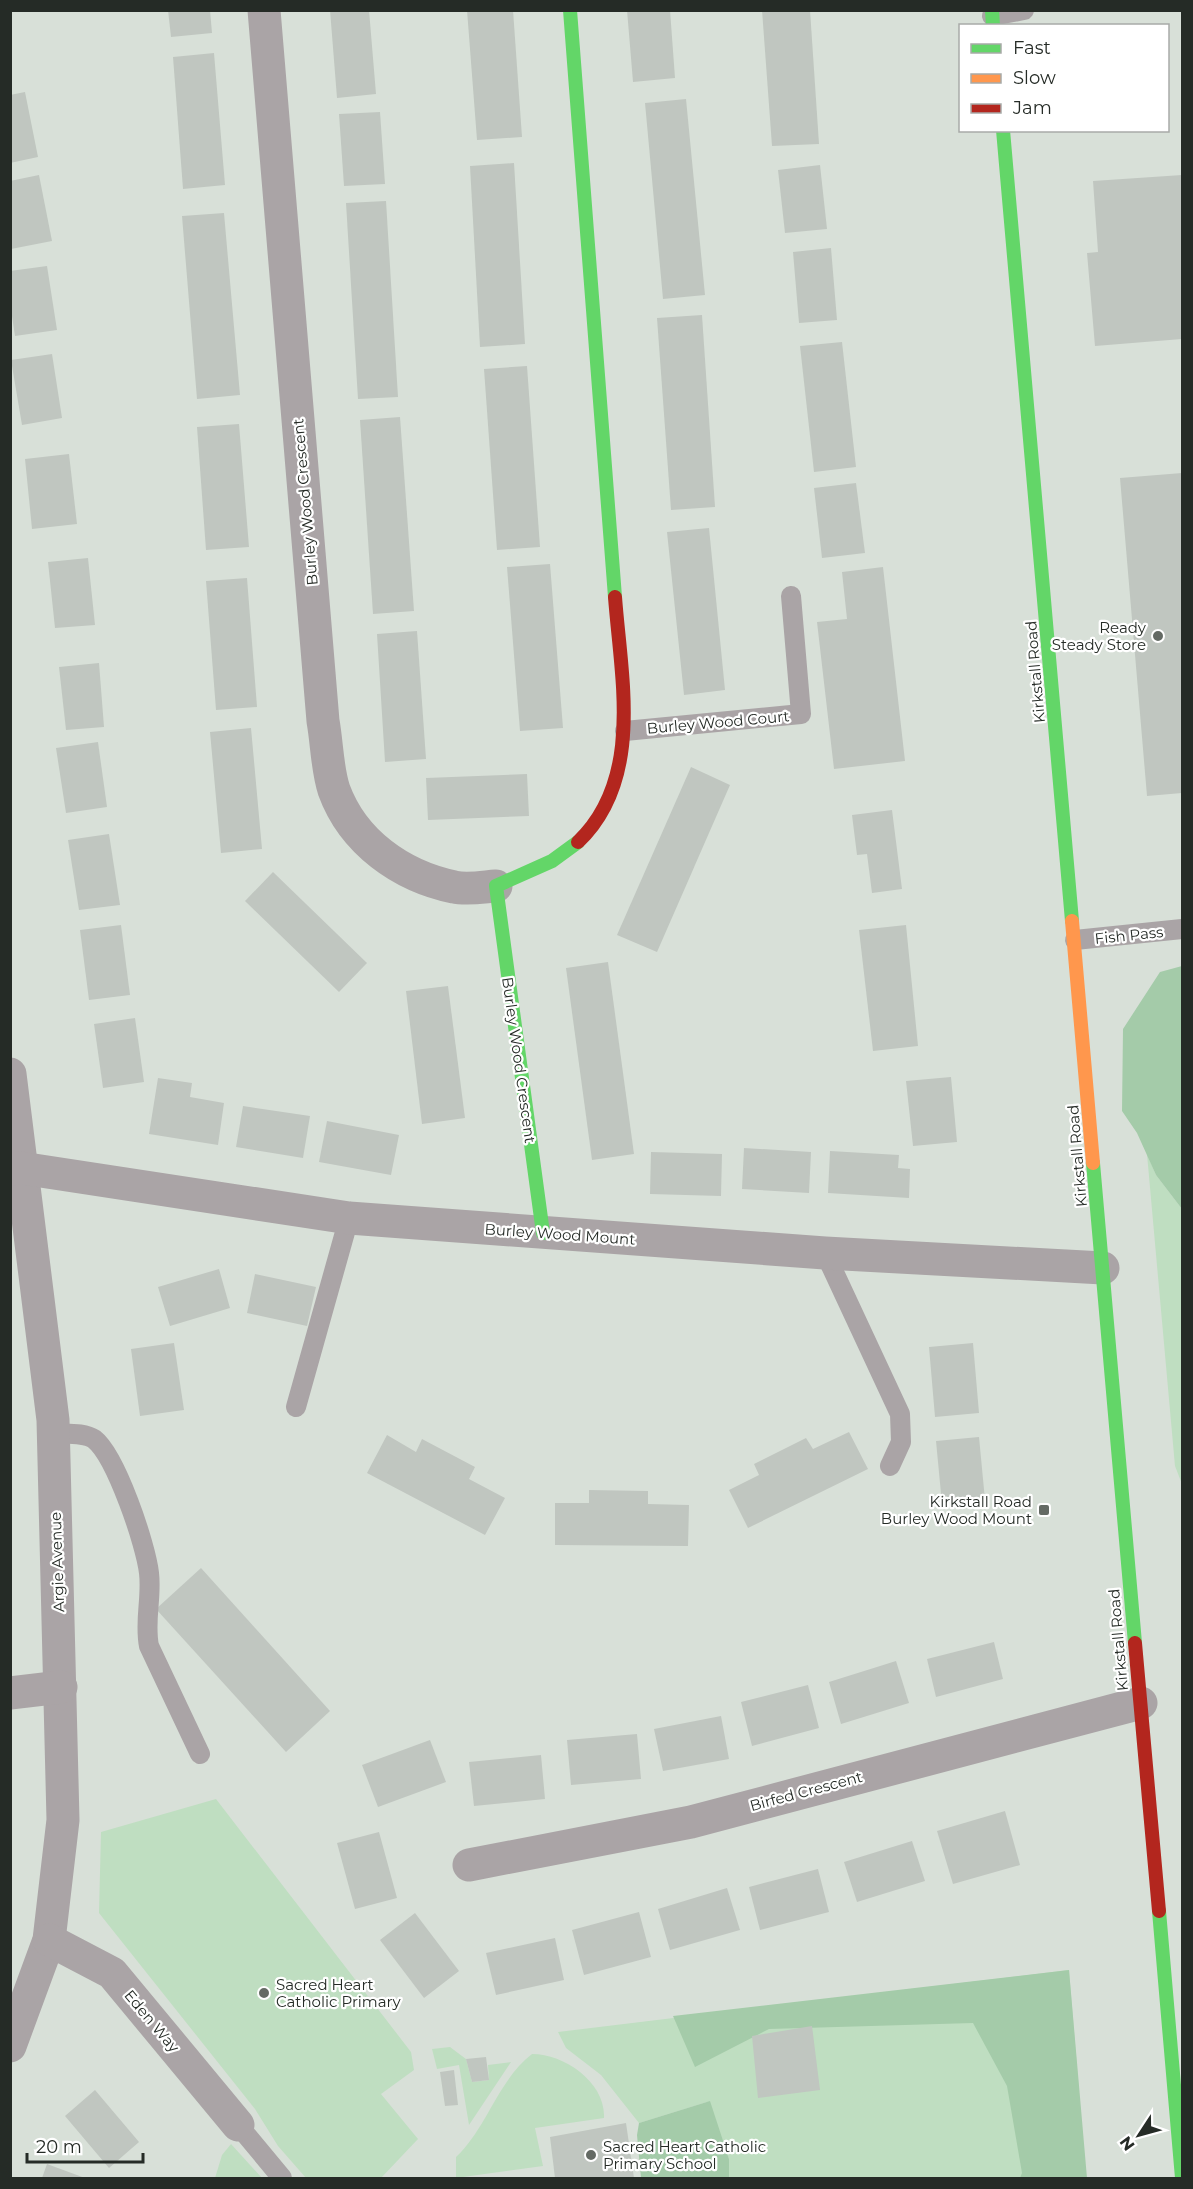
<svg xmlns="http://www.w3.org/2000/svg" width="1193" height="2189" viewBox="0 0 1193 2189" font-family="Montserrat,sans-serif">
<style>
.green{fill:#bfdec1}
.forest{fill:#a4cba9}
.building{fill:#c0c6c0}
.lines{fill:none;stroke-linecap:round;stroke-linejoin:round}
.lane{stroke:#aaa4a6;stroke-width:20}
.street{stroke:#aaa4a6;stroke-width:33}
.fast{stroke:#63d668;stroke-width:14}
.slow{stroke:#ff974d;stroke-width:14}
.jam{stroke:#b3261e;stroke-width:14}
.poi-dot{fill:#646a64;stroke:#fff;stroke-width:2}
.labels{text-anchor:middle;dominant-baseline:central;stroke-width:4.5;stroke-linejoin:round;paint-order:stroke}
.street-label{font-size:15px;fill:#252b26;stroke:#fff}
.poi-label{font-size:15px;fill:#252b26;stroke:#fff;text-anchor:end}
</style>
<rect width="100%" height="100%" fill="#d8e0d8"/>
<g class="green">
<path d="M1147,1154L1156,1175L1182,1209V1484L1175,1466Z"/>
<path d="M216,1799L411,2052L414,2070L381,2094L418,2139L381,2178H306L278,2146L255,2109L99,1913L101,1832Z"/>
<path d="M1069,1970L1086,2178H729V2159L707,2102L639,2123L601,2075L566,2048L558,2032Z"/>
<path d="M450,2047L466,2059L472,2082L489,2080L488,2065L511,2062L469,2125L459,2065L437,2069L432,2049Z"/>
<path d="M532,2054C565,2054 606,2083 604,2118L535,2128L543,2166L456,2178V2157C487,2128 498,2080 532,2054Z"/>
<path d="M231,2144L262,2178H215L222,2155Z"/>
</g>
<g class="forest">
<path d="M1182,966V1209L1156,1175L1137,1133L1122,1111L1123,1029L1160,972Z"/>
<path d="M1069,1970L1087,2178H1020L1022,2173L1007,2086L973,2023L769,2029L695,2067L673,2016Z"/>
<path d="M710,2101L729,2159V2178H641L637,2135L639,2123Z"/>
</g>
<g class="building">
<path d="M168,10H210L212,33L171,37Z"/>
<path d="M330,10H369L376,94L337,98Z"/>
<path d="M467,10H513L522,137L477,140Z"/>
<path d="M627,10H670L675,78L633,82Z"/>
<path d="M762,10H810L819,144L772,146Z"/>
<path d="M214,53L225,185L183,189L173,57Z"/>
<path d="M25,92L38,157L10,163V95Z"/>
<path d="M686,99L705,295L663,299L645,103Z"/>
<path d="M380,112L385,184L344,186L339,114Z"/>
<path d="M514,163L525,344L480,347L470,166Z"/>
<path d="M820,165L827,229L785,233L778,170Z"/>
<path d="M39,175L52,241L11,249L10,181Z"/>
<path d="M1182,175V339L1095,346L1087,253L1098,252L1093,181Z"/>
<path d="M386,201L398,397L358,399L346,203Z"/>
<path d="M224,213L240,395L197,399L182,216Z"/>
<path d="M831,248L837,320L799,323L793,252Z"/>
<path d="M47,266L57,330L15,336L10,303V271Z"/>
<path d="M702,315L715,507L671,510L657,318Z"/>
<path d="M842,342L856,467L814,472L800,346Z"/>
<path d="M52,354L62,418L22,425L11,360Z"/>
<path d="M527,366L540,547L497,550L484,369Z"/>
<path d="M400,417L414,611L373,614L360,420Z"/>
<path d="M239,424L249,547L206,550L197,427Z"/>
<path d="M69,454L77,524L32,529L25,459Z"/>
<path d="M1182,473V793L1147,796L1120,478Z"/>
<path d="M856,483L865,553L822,558L814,488Z"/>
<path d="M709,528L725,690L684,695L667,532Z"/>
<path d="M88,558L95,625L55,628L48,562Z"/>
<path d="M550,564L563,728L520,731L507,567Z"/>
<path d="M883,567L905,761L834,769L817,622L847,619L842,572Z"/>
<path d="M247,578L257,707L216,710L206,581Z"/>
<path d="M417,631L426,759L385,762L377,634Z"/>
<path d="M99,663L104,727L66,730L59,667Z"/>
<path d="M251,728L262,849L221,853L210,732Z"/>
<path d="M98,742L107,807L66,813L56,748Z"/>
<path d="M691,767L730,785L657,952L617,935Z"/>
<path d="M527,774L529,816L428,820L426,778Z"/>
<path d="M892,810L902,889L872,893L867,854L857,855L852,815Z"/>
<path d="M109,834L120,905L79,910L68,840Z"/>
<path d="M273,872L367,963L339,992L245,901Z"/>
<path d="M121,925L130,995L89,1000L80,930Z"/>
<path d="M906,925L918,1046L873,1051L859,930Z"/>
<path d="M608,962L634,1154L592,1160L566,968Z"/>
<path d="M448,986L465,1118L422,1124L406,991Z"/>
<path d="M135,1018L144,1082L103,1088L94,1024Z"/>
<path d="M951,1077L957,1142L913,1146L906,1081Z"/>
<path d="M158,1078L192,1083L190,1097L224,1103L218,1145L149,1134Z"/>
<path d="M243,1106L310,1116L303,1158L236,1147Z"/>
<path d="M327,1121L399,1135L391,1175L319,1162Z"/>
<path d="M744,1148L811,1152L809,1193L742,1189Z"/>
<path d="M830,1151L899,1155L898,1168L910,1169L909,1198L828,1193Z"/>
<path d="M651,1152L722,1154L721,1196L650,1194Z"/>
<path d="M219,1269L230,1308L170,1326L158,1287Z"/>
<path d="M255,1274L316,1287L307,1326L247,1313Z"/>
<path d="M174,1343L184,1410L140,1416L131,1349Z"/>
<path d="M973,1343L979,1413L935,1417L929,1347Z"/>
<path d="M849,1432L868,1469L748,1528L729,1490L759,1475L754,1464L806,1438L813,1449Z"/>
<path d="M387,1435L416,1452L422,1439L475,1467L469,1479L505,1498L485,1535L367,1473Z"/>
<path d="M979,1437L985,1500L942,1504L936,1441Z"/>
<path d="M589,1490L648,1491V1504L689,1505L688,1546L555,1545V1503H589Z"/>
<path d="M201,1568L330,1711L286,1752L156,1609Z"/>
<path d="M994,1642L1003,1679L936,1697L927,1659Z"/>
<path d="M896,1661L909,1703L841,1724L829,1682Z"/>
<path d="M808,1685L819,1728L752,1746L741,1702Z"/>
<path d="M721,1716L729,1759L663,1771L654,1729Z"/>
<path d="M637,1734L641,1779L571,1785L567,1740Z"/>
<path d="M430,1740L446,1782L378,1807L362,1765Z"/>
<path d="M541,1755L545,1799L474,1806L469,1762Z"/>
<path d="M1005,1811L1020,1865L953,1884L937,1831Z"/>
<path d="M379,1832L397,1898L355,1909L337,1843Z"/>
<path d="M912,1841L925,1881L857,1902L844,1862Z"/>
<path d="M818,1869L829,1912L760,1930L749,1887Z"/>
<path d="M727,1888L740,1930L670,1950L658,1909Z"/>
<path d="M639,1912L651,1957L584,1975L572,1930Z"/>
<path d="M415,1913L459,1971L424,1998L380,1940Z"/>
<path d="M555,1938L564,1980L496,1995L486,1953Z"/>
<path d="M812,2026L820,2090L758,2098L752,2036Z"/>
<path d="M486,2057L489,2080L472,2082L466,2059Z"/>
<path d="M454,2070L458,2105L445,2106L440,2072Z"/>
<path d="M95,2090L139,2142L109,2168L65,2116Z"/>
<path d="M626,2123L634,2178H555L550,2137Z"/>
<path d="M47,2164L85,2178H42Z"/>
</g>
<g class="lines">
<g class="lane">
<path d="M992,16L1024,10"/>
<path d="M625,731L801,714L791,596"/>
<path d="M1075,940L1182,929"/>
<path d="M825,1253L900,1414L901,1442L890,1466"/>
<path d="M296,1407L349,1218"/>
<path d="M54,1433C66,1434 84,1432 94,1439C116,1456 146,1545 149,1573C152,1598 144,1621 149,1646L200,1754"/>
<path d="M238,2125L282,2178"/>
</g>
<g class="street">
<path d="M264,10L323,721C327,743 327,769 334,790C353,842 401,876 454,887C467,890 483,887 496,886"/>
<path d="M10,1074L53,1420L63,1820L49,1940L10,2046"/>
<path d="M10,1169L21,1168L349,1218L825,1253L1103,1268"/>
<path d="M10,1693L61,1687"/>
<path d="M469,1865L691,1822L1141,1703"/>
<path d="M49,1940L112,1973L238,2125"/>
</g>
<g class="fast">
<path d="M570,10L615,597"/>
<path d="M992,10L993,26"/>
<path d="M1003,130L1072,921"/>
<path d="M1093,1163L1135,1643"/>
<path d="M543,1233L496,886L552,861L578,842"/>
<path d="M1159,1911L1182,2178"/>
</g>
<path class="slow" d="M1072,921L1093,1163"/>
<g class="jam">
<path d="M578,842C644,779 621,678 615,597"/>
<path d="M1135,1643L1159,1911"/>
</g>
</g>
<g class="poi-dot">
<circle cx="1158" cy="636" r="6"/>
<rect x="1038" y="1504" width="12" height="12" rx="3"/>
<circle cx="264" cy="1993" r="6"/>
<circle cx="591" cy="2155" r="6"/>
</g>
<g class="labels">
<g class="street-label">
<text transform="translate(305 502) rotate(-95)">Burley Wood Crescent</text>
<text transform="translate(1035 672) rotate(-95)">Kirkstall Road</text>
<text transform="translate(718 722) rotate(-5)">Burley Wood Court</text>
<text transform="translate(1129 935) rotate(-6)">Fish Pass</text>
<text transform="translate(519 1060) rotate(82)">Burley Wood Crescent</text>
<text transform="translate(1077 1156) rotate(-95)">Kirkstall Road</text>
<text transform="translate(560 1234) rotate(4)">Burley Wood Mount</text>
<text transform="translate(57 1562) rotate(-92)">Argie Avenue</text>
<text transform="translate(1118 1640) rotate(-95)">Kirkstall Road</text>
<text transform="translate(806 1791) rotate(-15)">Birfed Crescent</text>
<text transform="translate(152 2021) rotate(50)">Eden Way</text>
</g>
<g class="poi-label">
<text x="1146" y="627">Ready<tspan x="1146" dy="17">Steady Store</tspan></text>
<text x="1032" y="1501">Kirkstall Road<tspan x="1032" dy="17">Burley Wood Mount</tspan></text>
<text x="276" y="1984" text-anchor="start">Sacred Heart<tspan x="276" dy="17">Catholic Primary</tspan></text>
<text x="603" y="2146" text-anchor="start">Sacred Heart Catholic<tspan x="603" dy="17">Primary School</tspan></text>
</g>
</g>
<rect width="1193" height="2189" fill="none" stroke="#252b26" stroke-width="24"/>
<rect x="959" y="24" width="210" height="108" fill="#ffffff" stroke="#a8aaa8" stroke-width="1.5"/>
<rect x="971" y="44" width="30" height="9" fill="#63d668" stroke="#a8aaa8" stroke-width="1.5"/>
<text x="1013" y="54" font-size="18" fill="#252b26">Fast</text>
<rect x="971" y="74" width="30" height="9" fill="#ff974d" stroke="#a8aaa8" stroke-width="1.5"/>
<text x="1013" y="84" font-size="18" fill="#252b26">Slow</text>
<rect x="971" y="104" width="30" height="9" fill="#b3261e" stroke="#a8aaa8" stroke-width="1.5"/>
<text x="1013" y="114" font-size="18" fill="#252b26">Jam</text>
<g transform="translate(1139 2135) rotate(234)" stroke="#ffffff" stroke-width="4.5" paint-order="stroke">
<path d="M0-4.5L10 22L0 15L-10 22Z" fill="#252b26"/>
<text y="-9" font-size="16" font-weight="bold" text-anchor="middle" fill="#252b26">N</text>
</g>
<path d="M27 2153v9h116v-9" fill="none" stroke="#252b26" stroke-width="3"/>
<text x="36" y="2153" font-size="18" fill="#252b26" stroke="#ffffff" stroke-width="4.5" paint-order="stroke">20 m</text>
</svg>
